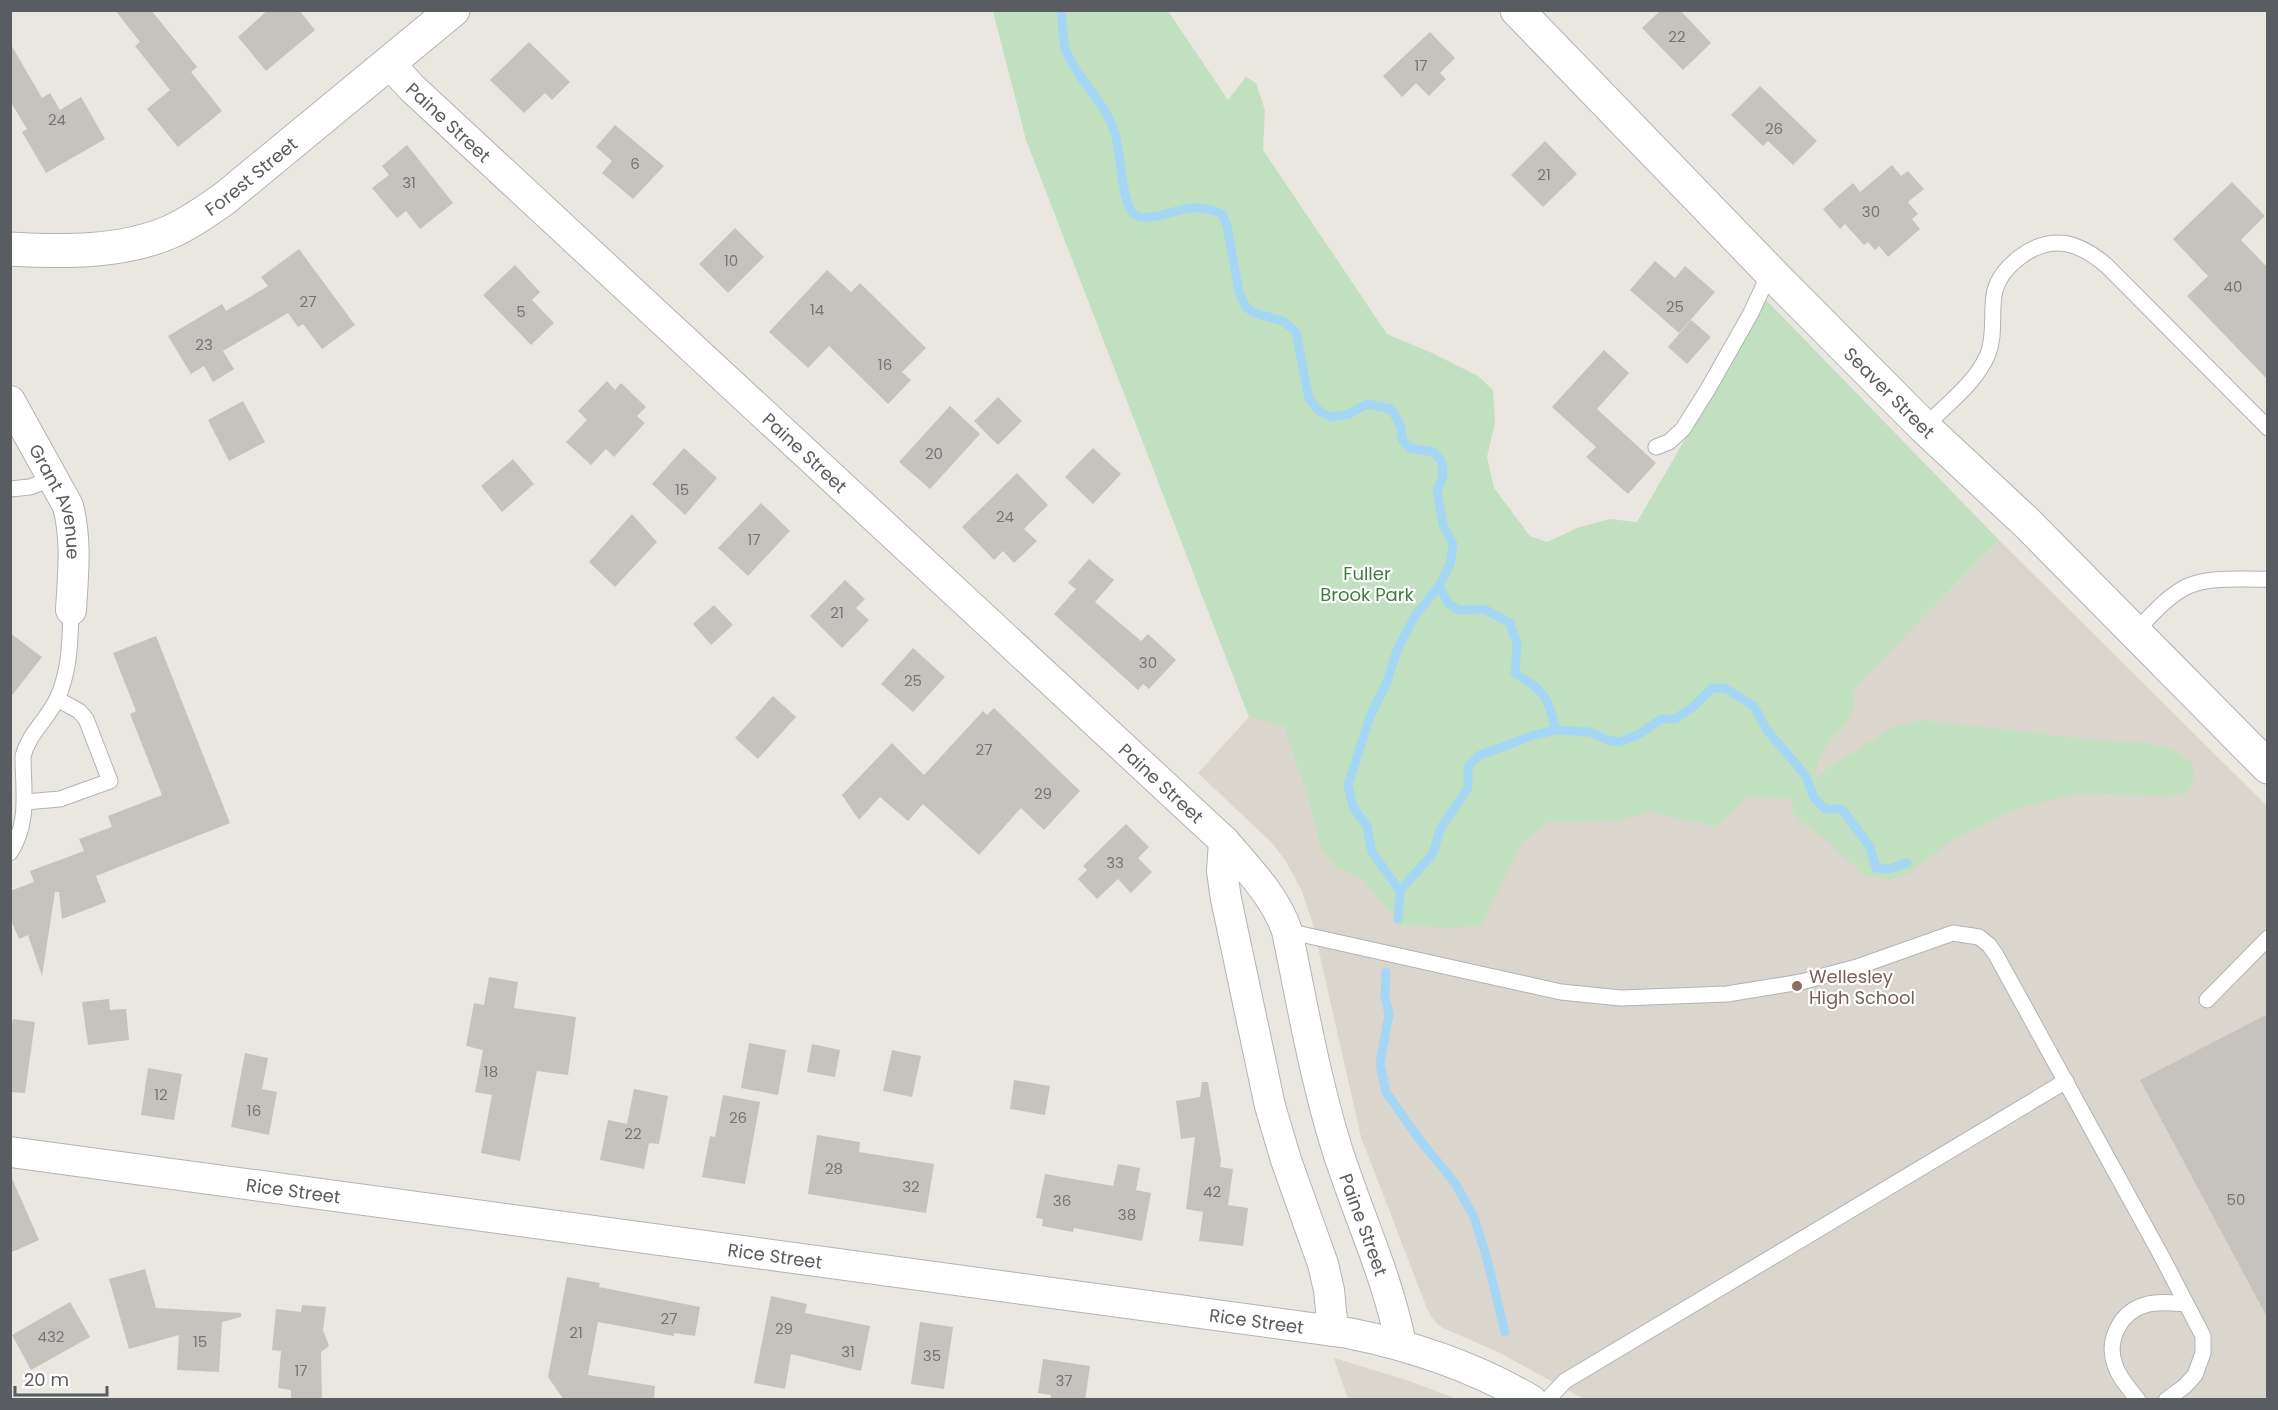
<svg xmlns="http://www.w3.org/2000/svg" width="2278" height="1410" viewBox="0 0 2278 1410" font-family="Poppins,sans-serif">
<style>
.education{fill:#dad6ce}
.green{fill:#c1e0bf}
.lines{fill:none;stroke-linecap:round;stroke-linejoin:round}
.stream{stroke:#a5d7f5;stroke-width:9}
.building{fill:#c6c2be}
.service-casing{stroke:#b1b3b7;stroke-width:17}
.minor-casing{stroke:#b1b3b7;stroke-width:32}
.tertiary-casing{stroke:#b1b3b7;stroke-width:35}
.service{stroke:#fff;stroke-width:15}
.minor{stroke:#fff;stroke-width:30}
.tertiary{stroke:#fff;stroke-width:33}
.education-dot{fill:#8d6e63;stroke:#fff;stroke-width:2}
.labels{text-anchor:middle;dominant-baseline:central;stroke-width:4.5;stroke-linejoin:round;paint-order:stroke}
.number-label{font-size:15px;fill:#747678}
.street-label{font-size:18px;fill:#595c60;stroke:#fff}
.park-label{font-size:18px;fill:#3d7c3c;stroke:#fff}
.education-label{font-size:18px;fill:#785e54;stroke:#fff;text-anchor:start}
</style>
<rect width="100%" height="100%" fill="#eae7e0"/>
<g class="education">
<path d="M1999,540L2267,806V1399H1584L1498,1352L1441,1327L1432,1318L1426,1306L1361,1137L1312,921L1301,889L1285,860L1272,843L1198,773L1249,717L1716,827Z"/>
<path d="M1334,1358L1406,1380L1457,1399H1348Z"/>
</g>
<path class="green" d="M993,11H1168L1228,100L1246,77L1256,83L1265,110L1263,150L1387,334L1432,353L1478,376L1493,390L1495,422L1487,457L1494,488L1530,536L1547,542L1580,527L1610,519L1637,522L1766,300L1999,540L1852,690C1862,716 1838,728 1826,747C1820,755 1817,768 1814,778L1894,726L1922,720L2095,740L2147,743L2174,750L2191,762L2193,769L2195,778L2187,793L2163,796L2078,793L2015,809L1948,843L1908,874L1889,879L1865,876L1829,843L1798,819L1790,808L1793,799L1747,797L1716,827L1650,812L1616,821L1549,822L1522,842L1481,926L1446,928L1399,925L1363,879L1338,868L1321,849L1306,791L1284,726L1249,717L1026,140Z"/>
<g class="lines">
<g class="stream">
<path d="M1061,10C1063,23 1062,40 1066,51C1078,81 1106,102 1115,134C1121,152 1121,202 1134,214C1145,224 1177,209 1191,208C1203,207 1211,209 1222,214L1227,226L1239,292L1246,307L1254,313L1283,321L1296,332L1309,399L1319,411L1332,417L1349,414L1367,404L1391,409L1401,426L1402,440L1410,448L1434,452L1442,462L1443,477L1437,490L1443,525L1453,544L1450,564L1439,586L1415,616L1397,650L1387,682L1370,716L1348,785L1353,807L1367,826L1372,852L1400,891L1398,919"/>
<path d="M1439,586L1448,603L1459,610L1484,609L1510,623L1517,644L1515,673C1547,694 1546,693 1556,730L1590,732L1607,740L1619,742L1638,735L1661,719H1675L1694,706L1712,688H1725L1754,706L1766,729L1806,776L1814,798L1825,809H1842L1870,847L1876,868L1888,869L1907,863"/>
<path d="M1400,891L1433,853L1440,829L1468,788V767L1478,756L1534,735L1556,730"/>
<path d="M1386,972L1385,997L1389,1014L1380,1064L1386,1092L1419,1139L1455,1183L1474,1217L1487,1259L1505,1332"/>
</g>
</g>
<g class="building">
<path d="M115,10H151L197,67L191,72L222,111L178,147L147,109L170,90L135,46L140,42Z"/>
<path d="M268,10H299L315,30L266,71L238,37Z"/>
<path d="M1661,10H1680L1711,43L1683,70L1642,28Z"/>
<path d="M1430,32L1455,58L1440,73L1446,79L1429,96L1416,83L1402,97L1383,76Z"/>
<path d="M529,42L570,82L552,100L545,93L524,113L490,80Z"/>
<path d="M10,43L42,98L50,93L60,110L81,97L105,139L46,173L22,132L27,129L10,101Z"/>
<path d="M1760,86L1817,141L1793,165L1768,141L1763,146L1731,115Z"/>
<path d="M615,125L664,166L633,199L602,173L612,161L596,147Z"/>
<path d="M1545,141L1577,174L1543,207L1511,175Z"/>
<path d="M407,145L453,203L420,229L406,211L397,218L372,188L389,175L382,166Z"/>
<path d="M1892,165L1901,176L1908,171L1924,189L1908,202L1918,214L1912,219L1920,229L1888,257L1879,246L1875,250L1868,242L1864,245L1845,224L1840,229L1823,209L1853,183L1860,192Z"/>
<path d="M2232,182L2265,216L2241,240L2268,268V380L2187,296L2208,276L2173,239Z"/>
<path d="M735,228L764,257L728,293L699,264Z"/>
<path d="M299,249L355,325L322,349L303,324L298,327L288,313L223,351L234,369L213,382L204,366L191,374L168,336L222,304L226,311L268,286L261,277Z"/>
<path d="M1655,261L1675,278L1685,266L1715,292L1679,333L1630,290Z"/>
<path d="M515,265L540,292L532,300L554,323L531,345L483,295Z"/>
<path d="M827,270L851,292L860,283L926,348L902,372L911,380L888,404L829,346L808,368L769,332Z"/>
<path d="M1691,320L1711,337L1687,364L1668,347Z"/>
<path d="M1604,350L1629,373L1597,409L1656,463L1628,494L1586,457L1596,447L1552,407Z"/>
<path d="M607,381L615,390L621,383L646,407L637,416L645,423L614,457L606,449L591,465L566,442L587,420L578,411Z"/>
<path d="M998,397L1022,421L998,445L974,421Z"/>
<path d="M243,401L265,442L229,461L208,420Z"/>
<path d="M950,406L980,434L930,489L899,462Z"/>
<path d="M684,448L717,478L685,515L652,484Z"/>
<path d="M1093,448L1121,474L1093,504L1065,477Z"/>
<path d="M513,459L534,484L502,512L481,486Z"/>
<path d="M1017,473L1048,505L1024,529L1037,541L1014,563L1003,551L994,560L962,527Z"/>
<path d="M761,503L790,531L748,576L718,548Z"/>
<path d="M632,514L657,542L615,587L589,562Z"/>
<path d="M1089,559L1114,580L1095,602L1141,641L1148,634L1176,660L1149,689L1143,684L1138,690L1054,614L1076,589L1068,583Z"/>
<path d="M845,580L865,599L856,608L869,620L842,648L810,616Z"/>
<path d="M714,605L733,625L711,645L693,624Z"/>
<path d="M10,633L42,657L10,698Z"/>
<path d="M156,636L230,823L96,876L106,902L62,919L59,892H55L42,976L28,935L19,939L10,918V891L34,882L30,871L84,851L79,839L112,827L108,816L162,795L130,714L136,711L113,653Z"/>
<path d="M913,648L945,677L913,712L881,684Z"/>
<path d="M773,696L796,717L758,759L735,738Z"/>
<path d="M994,708L1080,791L1044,830L1021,808L979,855L923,804L908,821L880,797L859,820L842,795L892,743L924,775L983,711L987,715Z"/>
<path d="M1126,824L1149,847L1138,858L1152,872L1131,893L1118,879L1097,899L1078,879L1087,870L1083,866Z"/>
<path d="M489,977L518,982L514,1008L576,1017L568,1075L537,1071L520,1161L481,1153L492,1095L475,1092L483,1050L466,1046L474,1003L484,1005Z"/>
<path d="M109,999L110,1010L126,1009L129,1040L88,1045L82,1002Z"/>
<path d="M2268,1014V1319L2140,1080Z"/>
<path d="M13,1019L35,1022L25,1093L10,1092V1033Z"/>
<path d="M749,1043L786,1050L778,1095L741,1088Z"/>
<path d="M812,1044L840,1050L835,1077L807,1072Z"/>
<path d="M892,1050L921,1056L912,1097L883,1091Z"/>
<path d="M245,1053L268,1058L262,1089L277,1092L269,1135L231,1127Z"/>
<path d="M148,1068L182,1074L174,1120L141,1115Z"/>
<path d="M1014,1080L1050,1086L1045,1115L1010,1109Z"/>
<path d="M1202,1082H1208L1221,1160L1220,1167L1233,1169L1228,1205L1248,1208L1243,1246L1199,1241L1203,1212L1186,1209L1195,1137L1181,1139L1176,1101L1200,1097Z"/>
<path d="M634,1089L668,1096L659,1144L649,1143L644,1169L600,1160L608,1120L627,1124Z"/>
<path d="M723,1095L760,1102L745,1184L702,1177L710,1136L715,1137Z"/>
<path d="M817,1135L860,1142L859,1152L934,1164L926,1213L808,1194Z"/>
<path d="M1118,1164L1140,1168L1136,1190L1151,1193L1142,1241L1074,1228L1073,1232L1042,1226L1043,1219L1036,1218L1045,1174L1113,1186Z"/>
<path d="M10,1174L39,1240L10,1253Z"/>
<path d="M145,1269L156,1308L241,1313V1317L222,1322L219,1372L177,1370L179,1335L129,1349L109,1279Z"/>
<path d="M567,1277L600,1283L599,1287L700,1307L695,1336L674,1333V1336L598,1322L588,1375L655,1386L654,1400H564L548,1377Z"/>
<path d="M771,1296L807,1304L805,1313L870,1326L861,1371L791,1354L785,1389L754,1383Z"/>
<path d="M70,1302L90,1337L31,1370L12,1335Z"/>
<path d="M302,1305L326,1307L323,1330L329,1346L321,1352L322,1400H291V1390L278,1388L281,1351L272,1350L276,1309L301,1312Z"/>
<path d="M920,1322L953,1327L944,1389L911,1384Z"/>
<path d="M1043,1359L1090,1366L1085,1400H1050L1051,1395L1038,1393Z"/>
</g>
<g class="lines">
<g class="service-casing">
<g id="service">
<path d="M1924,427C1946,405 1976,383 1988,354C1996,334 1990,311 1995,290C1999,276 2008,266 2020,257C2052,233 2079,242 2107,266L2268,428"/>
<path d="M1656,447L1669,442L1683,429L1708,389L1751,313L1770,272"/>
<path d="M10,489L30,487L54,478"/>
<path d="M2135,632C2151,616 2167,596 2188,586C2211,576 2243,580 2268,579"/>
<path d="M25,802L60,799L110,781L86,719L79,711L57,699"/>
<path d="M10,853C30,822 23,790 23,756C29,733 47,720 57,699C70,671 70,641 71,610"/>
<path d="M1287,931L1561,992L1621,998L1727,994L1801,982L1857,967L1953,933L1979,937L1989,945L1996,955L2162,1257L2203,1336V1353L2195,1375L2185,1386L2166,1400"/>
<path d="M2207,1000L2268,938"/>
<path d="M1547,1400L1565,1381L2066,1081"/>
<path d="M2138,1400C2129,1388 2119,1378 2115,1365C2106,1341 2120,1312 2145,1305C2158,1301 2173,1303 2186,1304"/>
</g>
</g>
<g class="minor-casing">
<g id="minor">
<path id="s1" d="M389,63L412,88L1224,841C1248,869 1275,896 1287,931C1302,1003 1315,1079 1337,1149C1358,1215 1388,1277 1401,1345"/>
<path id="s2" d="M10,401L68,506C77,541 73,575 71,610"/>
<path d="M1224,841L1222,871L1226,899L1270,1106L1286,1160L1323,1264L1329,1290L1333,1331"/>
<path id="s3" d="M10,1152L1348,1333C1413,1346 1473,1366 1531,1400"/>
</g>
</g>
<g class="tertiary-casing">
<g id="tertiary">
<path id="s4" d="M1517,10L1778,280L1924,427L2027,523L2268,767"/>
<path id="s5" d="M10,249C63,252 121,253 170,232C190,223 207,211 225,198L453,10"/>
</g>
</g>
<use href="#service" class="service"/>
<use href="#minor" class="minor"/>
<use href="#tertiary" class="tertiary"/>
</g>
<circle class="education-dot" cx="1797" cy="986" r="6"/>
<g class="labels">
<g class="number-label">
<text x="1677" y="36">22</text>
<text x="1421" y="65">17</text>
<text x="57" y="119">24</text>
<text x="1774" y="128">26</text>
<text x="635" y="163">6</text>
<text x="1544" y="174">21</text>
<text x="409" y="182">31</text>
<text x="1871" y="211">30</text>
<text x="731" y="260">10</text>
<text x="2233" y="286">40</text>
<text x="308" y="301">27</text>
<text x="1675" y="306">25</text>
<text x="817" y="309">14</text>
<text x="521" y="311">5</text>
<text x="204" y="344">23</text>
<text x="885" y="364">16</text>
<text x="934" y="453">20</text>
<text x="682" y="489">15</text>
<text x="1005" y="516">24</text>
<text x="754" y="539">17</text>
<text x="837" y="612">21</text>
<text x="1148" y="662">30</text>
<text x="913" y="680">25</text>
<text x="984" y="749">27</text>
<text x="1043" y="793">29</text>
<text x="1115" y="862">33</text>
<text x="491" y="1071">18</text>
<text x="161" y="1094">12</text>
<text x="254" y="1110">16</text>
<text x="738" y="1117">26</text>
<text x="633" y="1133">22</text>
<text x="834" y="1168">28</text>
<text x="911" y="1186">32</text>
<text x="1212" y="1191">42</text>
<text x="2236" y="1199">50</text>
<text x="1062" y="1200">36</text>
<text x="1127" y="1214">38</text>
<text x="669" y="1318">27</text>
<text x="784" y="1328">29</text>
<text x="576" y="1332">21</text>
<text x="51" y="1336">432</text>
<text x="200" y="1341">15</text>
<text x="848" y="1351">31</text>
<text x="932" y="1355">35</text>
<text x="301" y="1370">17</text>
<text x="1064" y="1380">37</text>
</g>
<g class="street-label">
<text stroke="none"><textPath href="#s1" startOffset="84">Paine Street</textPath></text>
<text stroke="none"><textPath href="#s5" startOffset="261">Forest Street</textPath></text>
<text stroke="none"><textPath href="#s4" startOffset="534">Seaver Street</textPath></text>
<text stroke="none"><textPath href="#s1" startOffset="570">Paine Street</textPath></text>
<text stroke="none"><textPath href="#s2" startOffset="112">Grant Avenue</textPath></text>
<text stroke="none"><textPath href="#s1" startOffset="1056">Paine Street</textPath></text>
<text stroke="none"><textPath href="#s3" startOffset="286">Rice Street</textPath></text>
<text stroke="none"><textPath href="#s1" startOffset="1556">Paine Street</textPath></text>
<text stroke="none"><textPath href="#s3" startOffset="772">Rice Street</textPath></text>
<text stroke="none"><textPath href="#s3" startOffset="1258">Rice Street</textPath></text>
</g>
<g class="park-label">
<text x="1367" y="573">Fuller<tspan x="1367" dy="21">Brook Park</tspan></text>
</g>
<g class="education-label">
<text x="1809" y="976">Wellesley<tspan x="1809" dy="21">High School</tspan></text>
</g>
</g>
<rect width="2278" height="1410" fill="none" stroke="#595c60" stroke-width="24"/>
<path d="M15 1386v9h92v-9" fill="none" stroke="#595c60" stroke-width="3"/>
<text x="24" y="1386" font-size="18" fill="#595c60" stroke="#ffffff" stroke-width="4.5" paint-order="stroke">20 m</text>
</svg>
